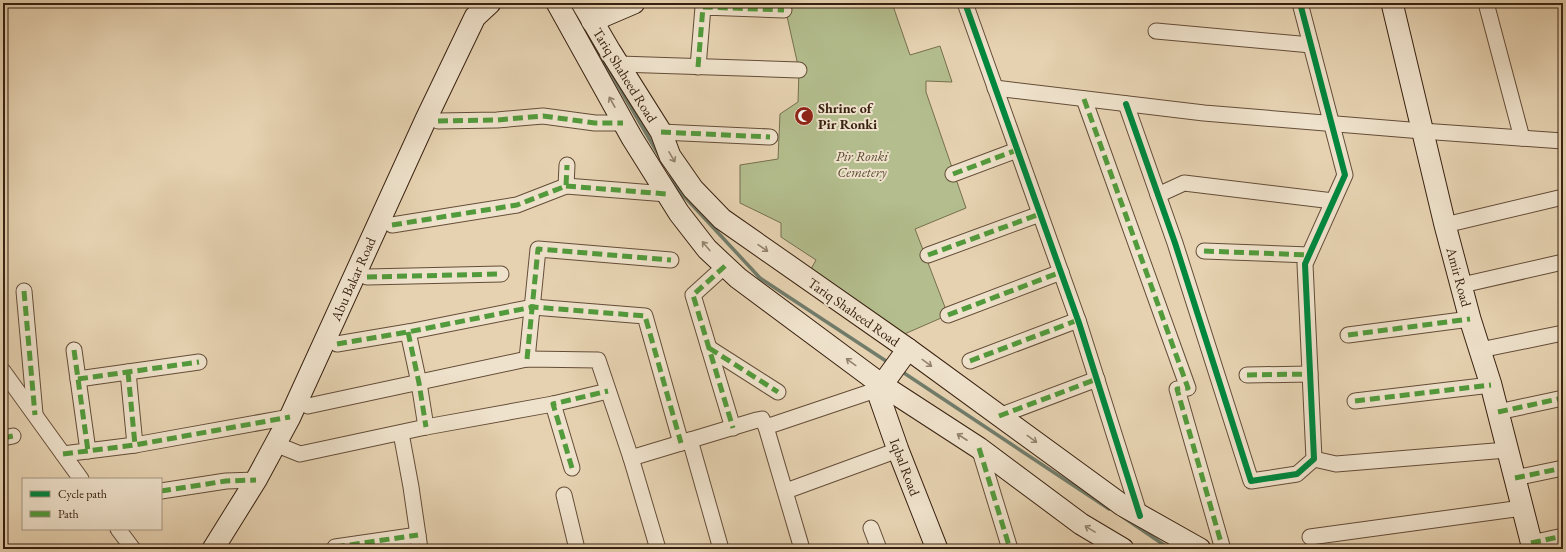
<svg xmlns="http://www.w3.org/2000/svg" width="1566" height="552" viewBox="0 0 1566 552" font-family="'EB Garamond',serif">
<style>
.green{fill:#b3bd8d;stroke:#766f4e}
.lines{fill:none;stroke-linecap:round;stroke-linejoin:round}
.stream{stroke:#717c6b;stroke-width:3.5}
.street-casing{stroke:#644d38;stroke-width:17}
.secondary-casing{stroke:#382110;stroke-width:23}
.street{stroke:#efe2cc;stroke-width:15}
.secondary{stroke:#efe2cc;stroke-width:21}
.quiet{stroke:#529b3c;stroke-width:5;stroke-dasharray:10 5;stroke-linecap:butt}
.cycleway-casing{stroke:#efe2cc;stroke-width:8}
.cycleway{stroke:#00873e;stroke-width:6}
.oneway{stroke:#94826e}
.labels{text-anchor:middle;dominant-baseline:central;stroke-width:4;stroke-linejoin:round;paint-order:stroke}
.street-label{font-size:14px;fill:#382110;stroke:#efe2cc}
.poi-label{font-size:14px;font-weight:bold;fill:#382110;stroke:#efe2cc;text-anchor:start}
.park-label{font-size:14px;font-style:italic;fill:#57482f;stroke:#efe2cc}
</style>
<rect width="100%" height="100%" fill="#e6d2b1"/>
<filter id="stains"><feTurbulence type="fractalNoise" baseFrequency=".005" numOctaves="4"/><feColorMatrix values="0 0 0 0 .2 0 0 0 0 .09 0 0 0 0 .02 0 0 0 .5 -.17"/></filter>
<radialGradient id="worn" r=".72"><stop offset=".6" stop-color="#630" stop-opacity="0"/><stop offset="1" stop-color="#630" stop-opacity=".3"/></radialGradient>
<path class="green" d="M784,3H892L910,55L940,46L952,82L926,81V92L966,208L915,229L948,315L893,339L806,278L816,260L781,237V223L740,203V165L778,159L780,114L798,102L799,70Z"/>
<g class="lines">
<g class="stream">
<path d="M570,3L660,157"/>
<path d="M671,175L682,194L760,278L889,363"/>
<path d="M901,371L1109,509"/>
<path d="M1120,515L1170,549"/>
</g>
<g class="street-casing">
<g id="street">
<path d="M965,3L1079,323L1140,516"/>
<path d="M1486,3L1522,138"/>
<path d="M1156,31L1311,45"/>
<path d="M619,64L799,70"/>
<path d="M698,67L703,7L784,10"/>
<path d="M995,88L1204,113L1422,131L1563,141"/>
<path d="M1084,99L1188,388L1177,389L1222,546L1220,549"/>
<path d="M1126,104L1175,243L1251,481L1297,474L1314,459L1305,264L1345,175L1300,3"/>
<path d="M438,121L497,120L543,116L595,123H623"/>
<path d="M661,132L770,137"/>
<path d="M953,174L1017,150"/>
<path d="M566,186L667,194"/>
<path d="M1158,195L1184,183L1333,201"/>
<path d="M392,225L517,205L566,186L567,165"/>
<path d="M1445,225L1563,197"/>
<path d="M1204,251L1309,255"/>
<path d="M928,255L1040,214"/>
<path d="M725,266L693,295L733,428"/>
<path d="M367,277L501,274"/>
<path d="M1462,285L1563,262"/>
<path d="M24,291L35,414"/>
<path d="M948,315L1061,272"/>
<path d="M408,332L419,383L426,427"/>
<path d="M1348,335L1470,319"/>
<path d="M337,344L408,332L533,307L645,316L681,443"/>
<path d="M709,348L778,392"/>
<path d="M74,350L88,451"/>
<path d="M1480,350L1563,333"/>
<path d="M527,359L538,249L671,260"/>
<path d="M970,361L1078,320"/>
<path d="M3,371L81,479"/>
<path d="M128,372L135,445"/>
<path d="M1247,375L1310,374"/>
<path d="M78,379L199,362"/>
<path d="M1355,401L1491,385"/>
<path d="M553,404L572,468"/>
<path d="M308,406L527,359L598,360L631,458L658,549"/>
<path d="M1498,412L1563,398"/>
<path d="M999,416L1097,379"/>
<path d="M766,427L879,389"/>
<path d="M401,433L411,487L420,549"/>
<path d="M3,438L13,436"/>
<path d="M690,440L721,549"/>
<path d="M275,444L300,454L426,427L553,404L608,391"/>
<path d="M979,448L1010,549"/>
<path d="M63,454L135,445L290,417"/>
<path d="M631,458L757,420L762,419L766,427L802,549"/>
<path d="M1314,459L1336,464L1507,450"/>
<path d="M1515,478L1563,468"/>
<path d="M161,491L226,481L256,480"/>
<path d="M786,491L898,450"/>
<path d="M564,495L577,549"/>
<path d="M871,528L879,549"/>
<path d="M118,529L133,549"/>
<path d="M1310,537L1522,508"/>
<path d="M1531,543L1563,536"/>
<path d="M335,549V547L418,535"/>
</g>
</g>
<g class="secondary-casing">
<g id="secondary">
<path d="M557,3L632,138L679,213L707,249L738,278L882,385L979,448L1081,524L1123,549"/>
<path d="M582,3L610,51L661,132L670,156L693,189L722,219L908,349L1122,505L1200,549"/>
<path d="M1392,3L1445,225L1470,319L1491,385L1533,549"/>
<path d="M592,21L634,3"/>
<path d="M908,349L879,389L878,393L898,450L937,549"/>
<path d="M213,549L256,480L290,417L426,119L475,17L490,3"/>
</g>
</g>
<use href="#street" class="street"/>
<use href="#secondary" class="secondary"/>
<g class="quiet">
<path d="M698,67L703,7L784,10"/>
<path d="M1084,99L1188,388L1177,389L1222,546L1220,549"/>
<path d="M438,121L497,120L543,116L595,123H623"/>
<path d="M661,132L770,137"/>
<path d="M953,174L1017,150"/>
<path d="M566,186L667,194"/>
<path d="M392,225L517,205L566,186L567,165"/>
<path d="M1204,251L1309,255"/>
<path d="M928,255L1040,214"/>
<path d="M725,266L693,295L733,428"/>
<path d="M367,277L501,274"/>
<path d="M24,291L35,415"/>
<path d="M948,315L1061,272"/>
<path d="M408,332L419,383L426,427"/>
<path d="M1348,335L1470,319"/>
<path d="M337,344L408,332L533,307L645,316L681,443"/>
<path d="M709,348L778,392"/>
<path d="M74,350L88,451"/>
<path d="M527,359L538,249L671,260"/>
<path d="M970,361L1078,320"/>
<path d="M128,372L135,445"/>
<path d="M1247,375L1310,374"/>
<path d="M78,379L199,362"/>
<path d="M1355,401L1491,385"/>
<path d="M1498,412L1563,398"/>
<path d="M999,416L1097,379"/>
<path d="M3,438L13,436"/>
<path d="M979,448L1010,549"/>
<path d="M63,454L135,445L290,417"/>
<path d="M572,468L553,404L608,391"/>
<path d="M1515,478L1563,468"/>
<path d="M161,491L226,481L256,480"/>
<path d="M1531,543L1563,536"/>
<path d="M335,547L418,535"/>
</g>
<g class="cycleway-casing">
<g id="cycleway">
<path d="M965,3L1079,323L1140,516"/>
<path d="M1126,104L1175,243L1251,481L1297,474L1314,459L1305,264L1345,175L1300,3"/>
</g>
</g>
<use href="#cycleway" class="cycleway"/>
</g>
<defs><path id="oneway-shaft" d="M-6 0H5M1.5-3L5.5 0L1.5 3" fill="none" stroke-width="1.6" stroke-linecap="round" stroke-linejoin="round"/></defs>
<g class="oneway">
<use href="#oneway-shaft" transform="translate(612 102) rotate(-119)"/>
<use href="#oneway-shaft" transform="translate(672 157) rotate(60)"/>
<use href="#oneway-shaft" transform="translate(706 246) rotate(-130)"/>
<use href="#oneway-shaft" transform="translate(763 248) rotate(35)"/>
<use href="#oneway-shaft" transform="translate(851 362) rotate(-144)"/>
<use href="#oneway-shaft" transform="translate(927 363) rotate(36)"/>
<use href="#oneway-shaft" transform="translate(962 437) rotate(-147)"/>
<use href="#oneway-shaft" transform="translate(1032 439) rotate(36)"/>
<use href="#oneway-shaft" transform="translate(1090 529) rotate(-149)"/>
</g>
<defs>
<g id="mosque-disc" transform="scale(1)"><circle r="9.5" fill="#8f2418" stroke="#efe2cc"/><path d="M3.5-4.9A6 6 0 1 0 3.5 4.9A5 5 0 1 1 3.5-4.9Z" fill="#fff"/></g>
</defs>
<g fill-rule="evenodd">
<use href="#mosque-disc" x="804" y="116"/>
</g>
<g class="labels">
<g class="street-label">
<text transform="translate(625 75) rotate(58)">Tariq Shaheed Road</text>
<text transform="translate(1459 277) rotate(75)">Amir Road</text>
<text transform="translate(353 279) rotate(-66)">Abu Bakar Road</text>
<text transform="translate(854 312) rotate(35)">Tariq Shaheed Road</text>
<text transform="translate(905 467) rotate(69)">Iqbal Road</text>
</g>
<g class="poi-label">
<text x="818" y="108">Shrine of<tspan x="818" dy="16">Pir Ronki</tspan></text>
</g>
<g class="park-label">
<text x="862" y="156">Pir Ronki<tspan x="862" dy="16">Cemetery</tspan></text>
</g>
</g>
<rect width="1566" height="552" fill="none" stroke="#e6d2b1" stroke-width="16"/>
<rect x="4" y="4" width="1558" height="544" fill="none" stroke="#382110" stroke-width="2"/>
<rect x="8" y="8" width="1550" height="536" fill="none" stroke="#382110"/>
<rect x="22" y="478" width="140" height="52" fill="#efe2cc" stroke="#a69581"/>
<rect x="30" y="491" width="20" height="6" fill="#00873e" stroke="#a69581"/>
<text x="58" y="498" font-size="12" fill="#382110">Cycle path</text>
<rect x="30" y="511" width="20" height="6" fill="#529b3c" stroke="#a69581"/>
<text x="58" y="518" font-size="12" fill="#382110">Path</text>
<rect width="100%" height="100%" filter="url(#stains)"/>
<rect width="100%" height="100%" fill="url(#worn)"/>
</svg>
